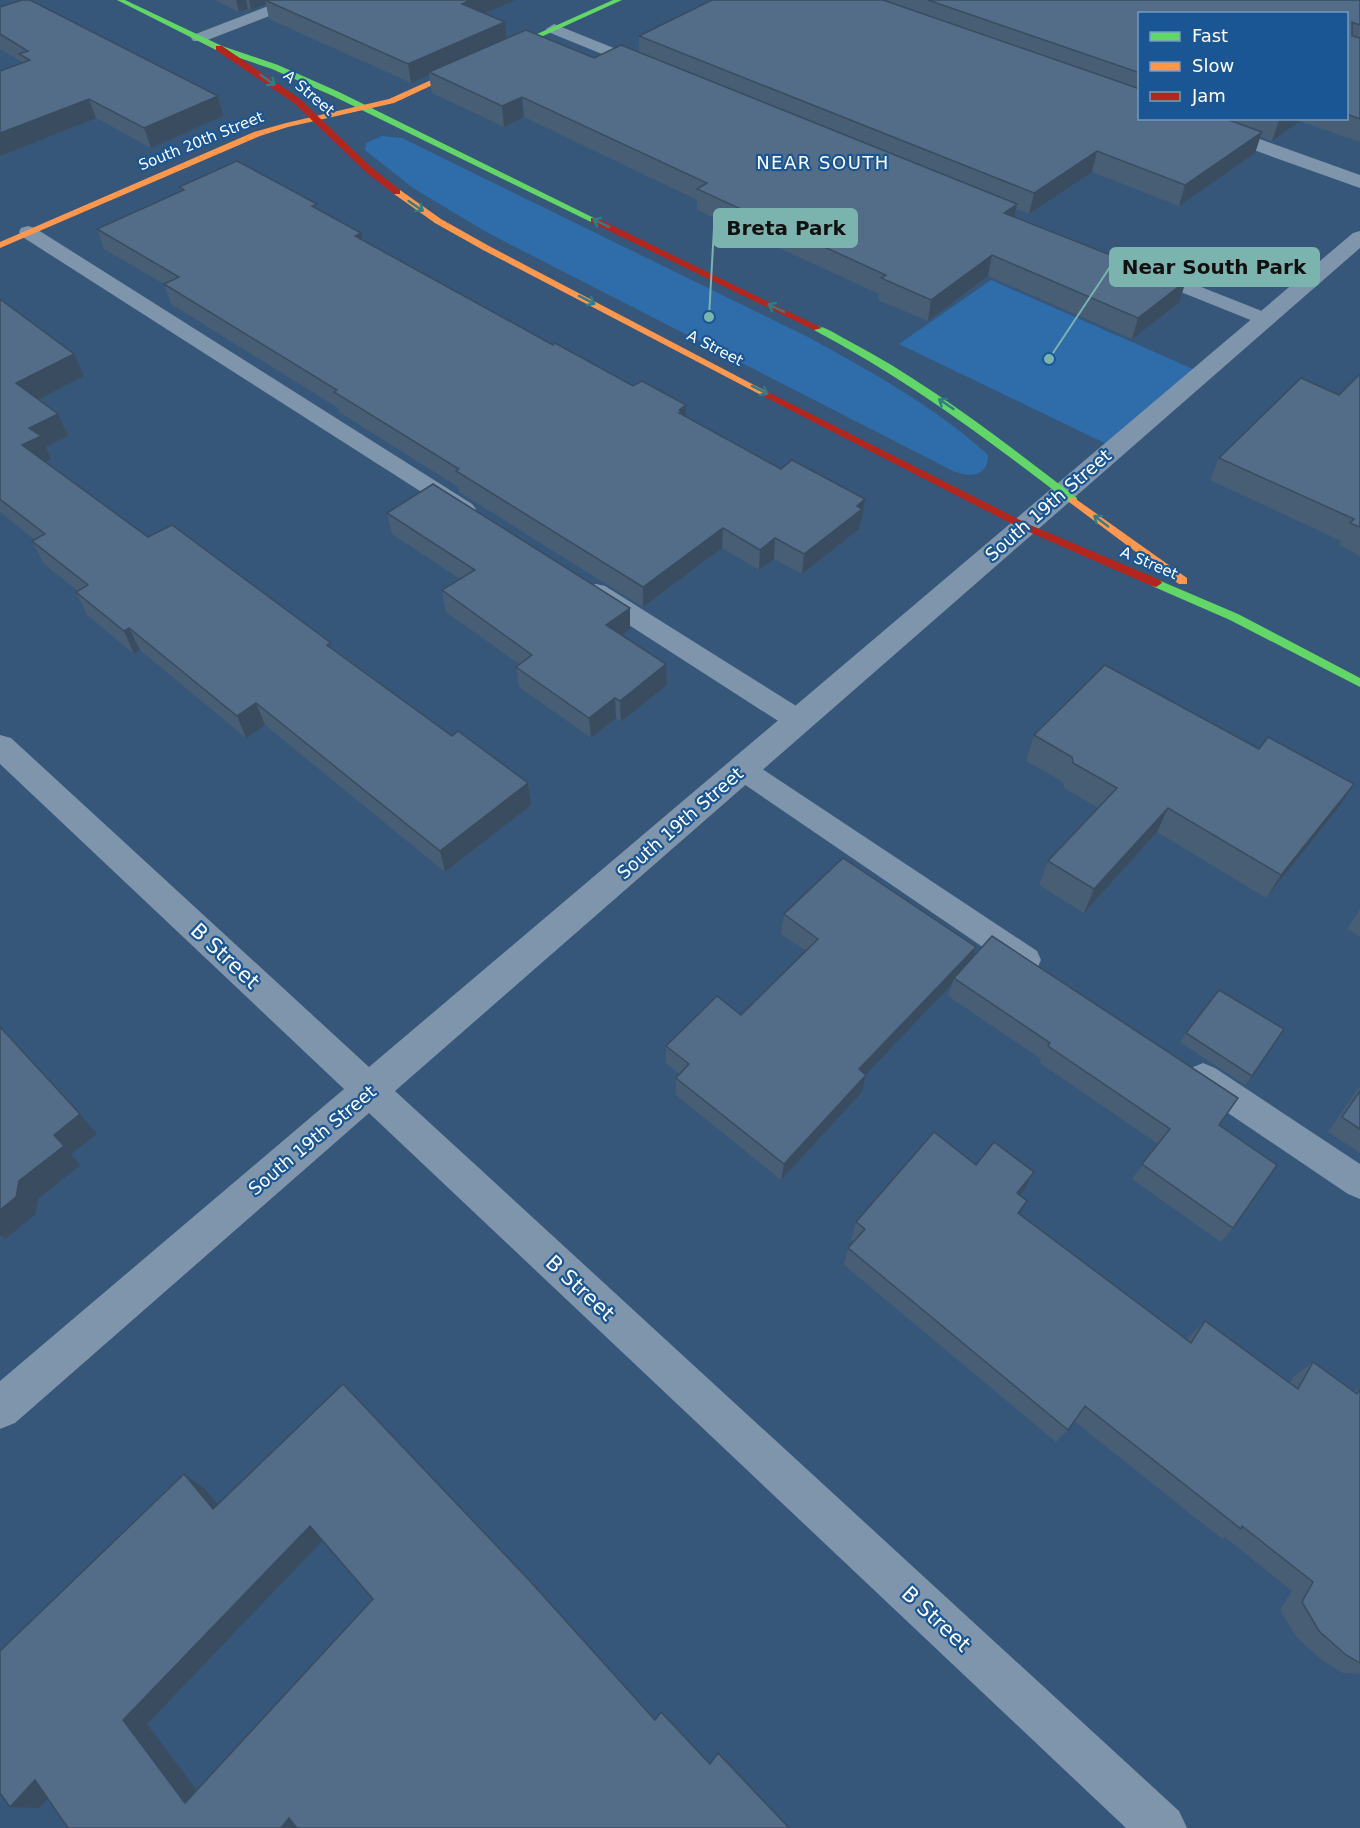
<svg xmlns="http://www.w3.org/2000/svg" width="1360" height="1828" viewBox="0 0 1360 1828" font-family="'DejaVu Sans',sans-serif">
<style>
.green{fill:#2f6daa}
.lines{fill:none;stroke-linecap:round;stroke-linejoin:round}
.lane{fill:#7f95ab;fill-rule:evenodd}
.street{fill:#7f95ab;fill-rule:evenodd}
.fast{fill:#63d668;fill-rule:evenodd}
.slow{fill:#ff974d;fill-rule:evenodd}
.jam{fill:#b3261e;fill-rule:evenodd}
.wall{fill:#475e75;fill-rule:evenodd}
.shaded-wall{fill:#3a4c5f}
.building{fill:#536d88;stroke:#3a4c5f;stroke-width:1.5;fill-rule:evenodd}
.oneway{stroke:#317c87}
.labels{text-anchor:middle;dominant-baseline:central;stroke-width:4.5;stroke-linejoin:round;paint-order:stroke}
.far-street-label{font-size:15px;fill:#fff;stroke:#1b5694}
.far-quarter-label{font-size:18px;letter-spacing:1.5px;fill:#fff;stroke:#1b5694}
.street-label{font-size:18px;fill:#fff;stroke:#1b5694}
.near-street-label{font-size:21px;fill:#fff;stroke:#1b5694}
.leader{fill:none;stroke:#7bb4af;stroke-width:2}
.callout-dot{fill:#7bb4af;stroke:#1b5694;stroke-width:2}
.callout{fill:#7bb4af;stroke:#7bb4af;stroke-width:2}
.callout-label{font-size:20px;text-anchor:middle;font-weight:bold;fill:#111}
</style>
<rect width="100%" height="100%" fill="#365779"/>
<g class="green">
<path d="M382,136L402,138L810,338C871,372 936,407 988,455C988,477 969,478 953,471L488,233L413,188L365,150L366,143Z"/>
<path d="M991,280L1202,373L1115,448L899,344Z"/>
</g>
<g class="lines">
<g class="lane">
<path d="M284,0H306L303,3L205,41H193L191,38L193,35Z"/>
<path d="M554,24L651,63L653,66L651,69H639L548,32L546,29Z"/>
<path d="M28,226L35,228L472,504L476,509L472,514L464,517L456,514L21,236L19,232L21,228Z"/>
<path d="M1148,266L1272,315L1275,319L1272,323H1258L1141,276L1138,272L1141,268Z"/>
<path d="M596,584L605,586L809,714L812,721L809,728L799,731L789,728L587,598L584,592L587,586Z"/>
<path d="M742,759L752,762L1037,951L1041,960L1037,969L1026,973L1015,969L732,776L728,769L732,762Z"/>
<path d="M1203,1063L1215,1068L1360,1164V1199L1348,1194L1191,1088L1187,1078L1191,1068Z"/>
</g>
<g class="street">
<path d="M1173,118H1201L1360,175V188L1175,122Z"/>
<path d="M1360,231V248L395,1091L1179,1811L1187,1828H1126L369,1113L15,1423L0,1429V1381L344,1089L0,764V735L11,738L369,1067L1353,233Z"/>
</g>
<g class="fast">
<path d="M117,0H125L222,46L278,65L339,92L598,220L591,222L333,96L272,69L216,50Z"/>
<path d="M613,0H622L466,71L459,69Z"/>
<path d="M814,326C824,325 837,335 847,340C929,383 1003,441 1077,498V502H1069C987,439 905,378 814,330Z"/>
<path d="M1156,579L1238,614L1360,678V687L1230,620L1152,586L1150,583Z"/>
</g>
<g class="slow">
<path d="M460,67L467,69L394,103L288,127L260,136L0,248V242L254,132L286,123L389,99Z"/>
<path d="M394,190H400L441,219L489,246L771,394L763,396L483,250L435,223L394,194Z"/>
<path d="M1073,497L1187,578V584H1179L1069,502V498Z"/>
</g>
<g class="jam">
<path d="M216,46H222L300,99L372,168L400,190V194H394L366,172L294,103L216,50Z"/>
<path d="M591,218H597L822,328L814,330L591,222Z"/>
<path d="M766,391L1028,524L1160,580L1162,583L1156,587L1152,586L1020,528L763,396L761,394Z"/>
</g>
</g>
<g class="wall">
<path d="M215,0H516L485,13L505,22L507,38L594,58L639,52V36L712,0H1360V142L1300,121L1272,141L1260,137L1255,153L1179,206L1092,172L1029,214L1016,209L1014,217L1179,303L1132,339L988,276L928,321L878,300L879,294L697,210V200L524,117L504,127L432,93L429,75L411,83L269,19L266,4L251,10L248,9L239,12ZM1140,14H1347V118H1140Z"/>
<path d="M0,7L218,96L223,116L151,148L96,118L0,156V71L22,62L0,49Z"/>
<path d="M179,187L319,210L361,233L363,241L686,417L862,519L861,521L859,529L802,574L774,559L759,570L722,548L643,607L459,492L458,487L339,412L338,408L171,304L164,284L104,249L97,229L180,192Z"/>
<path d="M0,299L74,354L84,376L38,399L58,414L68,436L46,447L51,459L45,462L148,537L333,648L452,736L528,783L531,805L445,872L265,725L246,738L140,650L134,654L87,615L76,592L78,591L44,564L32,541L35,540L0,512Z"/>
<path d="M1360,374V556L1339,545L1341,541L1210,480L1219,458L1339,395Z"/>
<path d="M387,513L630,629L622,635L666,664L667,685L621,722L616,718L591,738L519,687L516,667L519,664L446,612L442,590L460,579L392,534Z"/>
<path d="M1034,735L1338,808L1266,898L1157,832L1084,913L1039,885L1048,861L1098,808L1064,788L1063,782L1026,761Z"/>
<path d="M1360,909V937L1347,929Z"/>
<path d="M784,914L976,947L972,958L1219,1125L1233,1228L1221,1242L1132,1179L1158,1144L1040,1063L1041,1059L948,996L952,984L866,1074L862,1092L781,1180L676,1095V1078L679,1074L666,1063V1046L741,1015L806,951L781,934Z"/>
<path d="M1186,1033L1252,1076L1245,1085L1180,1042Z"/>
<path d="M1360,1086V1153L1328,1132Z"/>
<path d="M976,1165L1034,1172L1024,1190L1020,1195V1214L1187,1340L1189,1337L1205,1321L1290,1383L1293,1377L1313,1362L1353,1392L1360,1387V1674L1343,1673L1323,1661L1297,1638L1280,1610L1292,1591L1225,1537L1222,1539L1074,1421L1068,1430L1056,1442L844,1265L848,1248L854,1242L851,1240L856,1222Z"/>
</g>
<g class="shaded-wall">
<path d="M236,0H246L248,9L239,12Z"/>
<path d="M249,0H265L266,4L251,10Z"/>
<path d="M470,0H516L464,22L462,4Z"/>
<path d="M505,22L507,41L429,72V75L411,83L408,64Z"/>
<path d="M218,96L223,116L151,148L144,128Z"/>
<path d="M522,97L524,117L504,127L502,106Z"/>
<path d="M89,99L96,118L0,156V133Z"/>
<path d="M1282,118H1301L1300,121L1272,141L1279,120Z"/>
<path d="M1262,132L1255,153L1179,206L1185,185Z"/>
<path d="M1097,151L1092,172L1029,214L1034,193Z"/>
<path d="M1017,204L1013,225L1004,213Z"/>
<path d="M361,233L365,253L355,236Z"/>
<path d="M992,255L988,276L928,321L931,300Z"/>
<path d="M1186,281L1179,303L1132,339L1138,318Z"/>
<path d="M74,354L84,376L26,406L16,383Z"/>
<path d="M686,405V425L682,428L679,410Z"/>
<path d="M58,414L68,436L46,447L51,459L33,468L22,445L29,428Z"/>
<path d="M865,499L862,519L861,521L859,529L802,574L804,554L857,506Z"/>
<path d="M723,528L722,548L643,607V587Z"/>
<path d="M775,538L774,559L759,570L760,550Z"/>
<path d="M630,608V629L608,646L606,625Z"/>
<path d="M129,628L140,650L134,654L124,631Z"/>
<path d="M666,664L667,685L621,722L620,701Z"/>
<path d="M615,698L616,718L591,738L589,718Z"/>
<path d="M256,703L265,725L246,738L237,716Z"/>
<path d="M528,783L531,805L445,872L440,851Z"/>
<path d="M1354,784L1338,808L1266,898L1281,875Z"/>
<path d="M1168,808L1157,832L1084,913L1094,889Z"/>
<path d="M976,947L970,966L954,978L952,984L855,1086L859,1069Z"/>
<path d="M866,1075L862,1092L781,1180L784,1164Z"/>
<path d="M80,1114L97,1134L71,1154L80,1165L38,1199L35,1215L5,1239L0,1235V1210L19,1181L54,1135Z"/>
<path d="M1034,1172L1024,1190L1007,1211L1017,1193Z"/>
<path d="M1027,1201L1017,1219L1018,1213Z"/>
<path d="M184,1474L204,1488L232,1521L213,1509Z"/>
<path d="M310,1526L325,1538L147,1724L207,1804L185,1803L123,1720Z"/>
<path d="M35,1780L63,1782L39,1808L10,1807Z"/>
<path d="M289,1818L298,1828H281Z"/>
</g>
<g class="building">
<path d="M22,0H30L218,96L144,128L89,99L0,133V71L30,60L19,54L28,51L0,34V7Z"/>
<path d="M265,0H470L462,4L505,22L408,64Z"/>
<path d="M712,0H883L1140,89V118H1223L1262,132L1185,185L1097,151L1034,193L639,36Z"/>
<path d="M928,0H1360V25L1352,22V36L1360,38V119L1347,114V14H1140V73Z"/>
<path d="M526,30L594,58L621,45L1017,204L1004,213L1118,258L1123,255L1186,281L1138,318L992,255L931,300L881,278L886,275L697,189L707,183L522,97L502,106L429,72Z"/>
<path d="M237,161L317,204L312,206L361,233L355,236L553,345L555,343L633,386L642,381L686,405L679,410L682,412L679,413L781,469L792,460L865,499L857,506L862,509L804,554L775,538L760,550L723,528L643,587L456,471L459,469L334,392L337,390L164,284L179,277L97,229L184,190L179,187Z"/>
<path d="M0,299L74,354L16,383L58,414L29,428L41,436L22,445L148,537L172,525L331,643L327,645L452,736L458,731L528,783L440,851L256,703L237,716L129,628L124,631L76,592L88,585L32,541L45,534L0,499Z"/>
<path d="M1360,374V527L1350,523L1354,519L1219,458L1301,378L1339,395Z"/>
<path d="M433,484L630,608L606,625L666,664L620,701L615,698L589,718L516,667L532,655L442,590L475,570L387,513Z"/>
<path d="M1105,665L1259,749L1268,737L1354,784L1281,875L1168,808L1094,889L1048,861L1117,788L1073,763L1072,757L1034,735Z"/>
<path d="M843,858L976,947L859,1069L866,1075L784,1164L676,1078L689,1064L666,1046L717,996L741,1015L818,939L784,914Z"/>
<path d="M992,936L1238,1098L1219,1125L1277,1165L1233,1228L1142,1164L1170,1129L1048,1046L1050,1043L954,978Z"/>
<path d="M1219,990L1284,1029L1252,1076L1186,1033Z"/>
<path d="M0,1027L80,1114L54,1135L64,1146L19,1181L16,1197L0,1210Z"/>
<path d="M1360,1091V1129L1342,1117Z"/>
<path d="M934,1132L976,1165L994,1142L1034,1172L1017,1193L1027,1201L1018,1213L1191,1343L1205,1321L1298,1389L1313,1362L1357,1394L1360,1389V1663L1346,1655L1319,1631L1302,1602L1313,1582L1242,1526L1241,1529L1085,1406L1068,1430L848,1248L865,1229L856,1222Z"/>
<path d="M343,1384L529,1580L655,1720L661,1712L710,1764L718,1753L789,1828H297L289,1818L281,1828H68L35,1780L10,1807L0,1793V1651L184,1474L213,1509ZM310,1526L373,1599L185,1803L123,1720Z"/>
</g>
<defs><path id="oneway-shaft" d="M-6 0H5M1.5-3L5.5 0L1.5 3" fill="none" stroke-width="1.6" stroke-linecap="round" stroke-linejoin="round" transform="scale(1.5)"/></defs>
<g class="oneway">
<use href="#oneway-shaft" transform="translate(268 80) rotate(36)"/>
<use href="#oneway-shaft" transform="translate(416 206) rotate(34)"/>
<use href="#oneway-shaft" transform="translate(601 223) rotate(-154)"/>
<use href="#oneway-shaft" transform="translate(587 300) rotate(27)"/>
<use href="#oneway-shaft" transform="translate(776 308) rotate(-154)"/>
<use href="#oneway-shaft" transform="translate(760 390) rotate(27)"/>
<use href="#oneway-shaft" transform="translate(946 404) rotate(-146)"/>
<use href="#oneway-shaft" transform="translate(1101 521) rotate(-143)"/>
</g>
<g class="labels">
<g class="far-street-label">
<text transform="translate(309 93) rotate(40)">A Street</text>
<text transform="translate(201 141) rotate(-22)">South 20th Street</text>
<text transform="translate(715 348) rotate(27)">A Street</text>
<text transform="translate(1149 563) rotate(23)">A Street</text>
</g>
<g class="far-quarter-label">
<text x="823" y="162">NEAR SOUTH</text>
</g>
<g class="street-label">
<text transform="translate(1048 505) rotate(-41)">South 19th Street</text>
<text transform="translate(680 823) rotate(-41)">South 19th Street</text>
<text transform="translate(312 1140) rotate(-40)">South 19th Street</text>
</g>
<g class="near-street-label">
<text transform="translate(225 956) rotate(43)">B Street</text>
<text transform="translate(580 1288) rotate(43)">B Street</text>
<text transform="translate(936 1619) rotate(43)">B Street</text>
</g>
</g>
<path class="leader" d="M709 317L714 228M1049 359L1110 267"/>
<g class="callout-dot">
<circle cx="709" cy="317" r="6"/>
<circle cx="1049" cy="359" r="6"/>
</g>
<g class="callout">
<rect x="714" y="209" width="143" height="38" rx="6"/>
<rect x="1110" y="248" width="209" height="38" rx="6"/>
</g>
<g class="callout-label">
<text x="786" y="235">Breta Park</text>
<text x="1214" y="274">Near South Park</text>
</g>
<rect x="1138" y="12" width="210" height="108" fill="#1b5694" stroke="#769abf" stroke-width="1.5"/>
<rect x="1150" y="32" width="30" height="9" fill="#63d668" stroke="#769abf" stroke-width="1.5"/>
<text x="1192" y="42" font-size="18" fill="#ffffff">Fast</text>
<rect x="1150" y="62" width="30" height="9" fill="#ff974d" stroke="#769abf" stroke-width="1.5"/>
<text x="1192" y="72" font-size="18" fill="#ffffff">Slow</text>
<rect x="1150" y="92" width="30" height="9" fill="#b3261e" stroke="#769abf" stroke-width="1.5"/>
<text x="1192" y="102" font-size="18" fill="#ffffff">Jam</text>
</svg>
